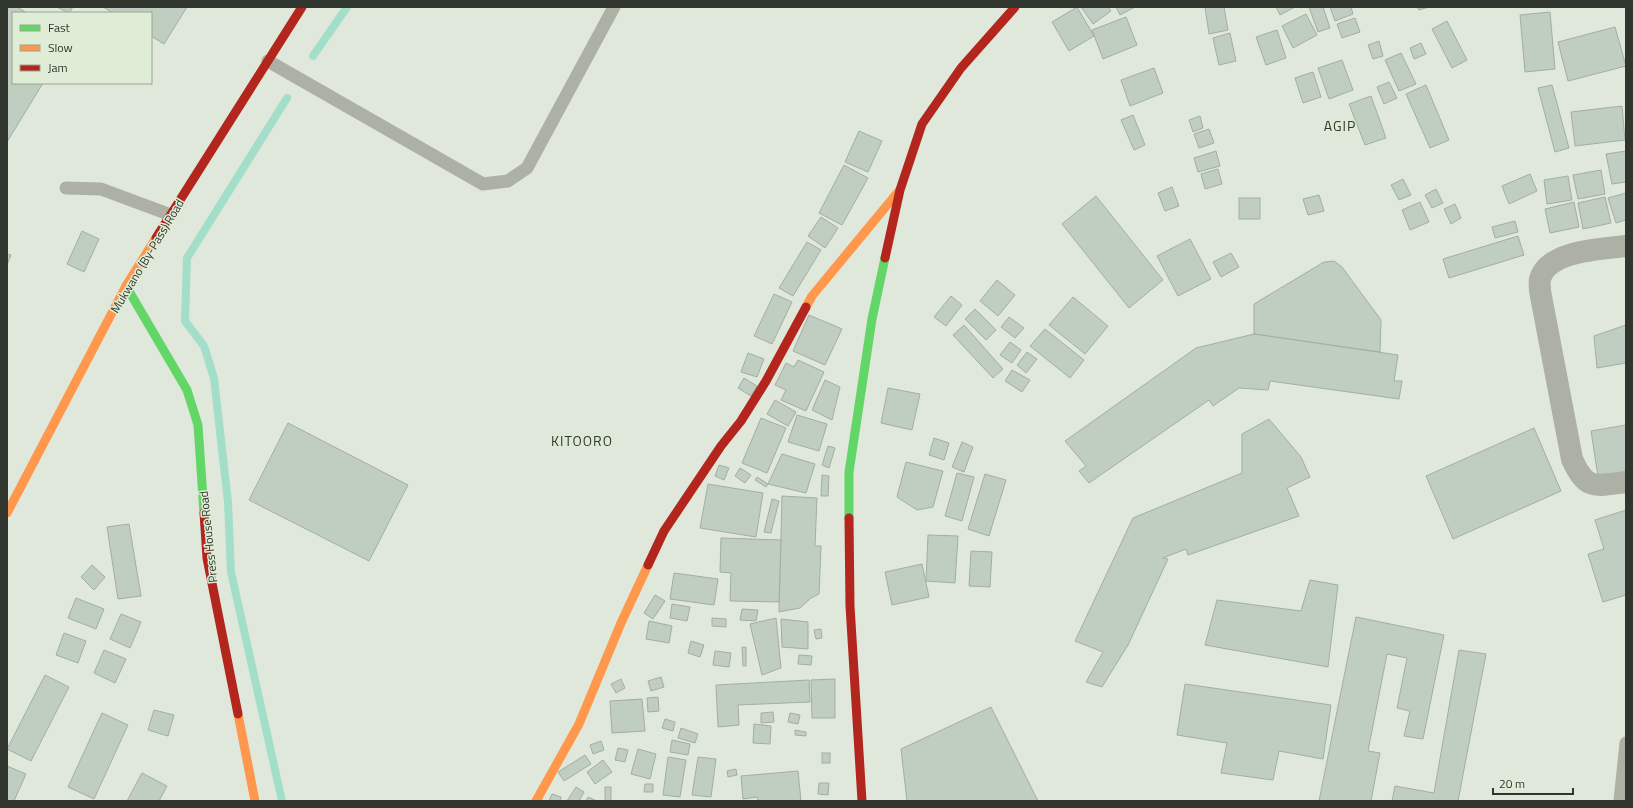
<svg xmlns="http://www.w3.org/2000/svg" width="1633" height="808" viewBox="0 0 1633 808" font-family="'Titillium Web',sans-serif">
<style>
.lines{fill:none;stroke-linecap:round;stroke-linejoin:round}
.stream{stroke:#a2dec9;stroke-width:8}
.building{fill:#bfcec0;stroke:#a5ada3}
.lane{stroke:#adb0a5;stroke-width:13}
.street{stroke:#adb0a5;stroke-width:22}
.fast{stroke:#63d668;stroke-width:9}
.slow{stroke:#ff974d;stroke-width:9}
.jam{stroke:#b3261e;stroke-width:9}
.labels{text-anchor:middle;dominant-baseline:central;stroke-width:3;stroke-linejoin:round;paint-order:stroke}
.street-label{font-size:12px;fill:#30362d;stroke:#dfedd6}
.quarter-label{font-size:14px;letter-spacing:1px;fill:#30362d;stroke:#dfedd6}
</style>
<rect width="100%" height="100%" fill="#e0e8db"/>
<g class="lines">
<g class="stream">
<path d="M313,56L347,7"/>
<path d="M282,801L231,572L228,502L214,378L204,346L185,321L187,258L287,98"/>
</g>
</g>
<g class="building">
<path d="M7,7H17L27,13H13V83H43L7,142Z"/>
<path d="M57,7H73L69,13Z"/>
<path d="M103,7H187L164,44L151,36V13H113Z"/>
<path d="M1077,7L1094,36L1069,51L1052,22Z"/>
<path d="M1081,7H1108L1111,11L1093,24Z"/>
<path d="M1116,7H1135L1120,15Z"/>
<path d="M1205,7H1224L1228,30L1209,34Z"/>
<path d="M1276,7H1295L1280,15Z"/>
<path d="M1309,7H1323L1330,28L1318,32Z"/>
<path d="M1330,7H1351L1353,14L1335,21Z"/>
<path d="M1417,7H1429L1419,10Z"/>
<path d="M1550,12L1555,69L1525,72L1520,15Z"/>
<path d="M1306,14L1317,35L1293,48L1282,26Z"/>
<path d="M1126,17L1137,45L1103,59L1092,30Z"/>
<path d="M1355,18L1360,32L1342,38L1337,24Z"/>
<path d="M1447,21L1467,60L1452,68L1432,29Z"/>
<path d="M1615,27L1626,66L1568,81L1558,42Z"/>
<path d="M1277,30L1286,58L1266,65L1256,37Z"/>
<path d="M1230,33L1236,61L1219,65L1213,38Z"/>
<path d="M1379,41L1383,56L1373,59L1368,45Z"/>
<path d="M1421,43L1426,54L1414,59L1410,48Z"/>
<path d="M1401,53L1416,84L1399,91L1385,60Z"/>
<path d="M1342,60L1353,90L1329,99L1318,68Z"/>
<path d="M1154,68L1163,93L1130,106L1121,80Z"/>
<path d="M1313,72L1321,97L1303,103L1295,78Z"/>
<path d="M1389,82L1397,98L1384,104L1377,87Z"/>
<path d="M1426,85L1449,140L1430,148L1406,94Z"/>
<path d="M1552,85L1569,148L1555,152L1538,88Z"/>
<path d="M1371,96L1386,138L1365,145L1349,104Z"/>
<path d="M1622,106L1625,140L1575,146L1571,112Z"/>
<path d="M1133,115L1145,145L1134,150L1121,120Z"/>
<path d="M1200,116L1203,128L1193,132L1189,120Z"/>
<path d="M1209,129L1214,143L1199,148L1194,134Z"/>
<path d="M859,131L882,141L868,172L845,162Z"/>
<path d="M1216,151L1220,166L1198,172L1194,158Z"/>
<path d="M1626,151V182L1612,184L1606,154Z"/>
<path d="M844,165L868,178L842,225L819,213Z"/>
<path d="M1218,169L1222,184L1205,189L1201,174Z"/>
<path d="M1601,170L1605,194L1578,199L1573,175Z"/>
<path d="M1530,174L1537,191L1509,204L1502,186Z"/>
<path d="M1568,176L1572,200L1547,204L1544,180Z"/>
<path d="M1403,179L1411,195L1399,200L1391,185Z"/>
<path d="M1172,187L1179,206L1165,211L1158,193Z"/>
<path d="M1436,189L1443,203L1432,208L1425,195Z"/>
<path d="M1626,193V220L1616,223L1608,198Z"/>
<path d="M1319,195L1324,211L1308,215L1303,199Z"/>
<path d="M1096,196L1163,280L1129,308L1062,224Z"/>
<path d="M1605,197L1611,223L1583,229L1578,203Z"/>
<rect x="1239" y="198" width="21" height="21"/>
<path d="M1420,202L1429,222L1410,230L1402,210Z"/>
<path d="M1574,202L1579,227L1550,233L1545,209Z"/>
<path d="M1455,204L1461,218L1451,224L1444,209Z"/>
<path d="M821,217L838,228L825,248L808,236Z"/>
<path d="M1515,221L1518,232L1495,238L1492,227Z"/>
<path d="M82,231L99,239L84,272L67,264Z"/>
<path d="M1518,236L1524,255L1449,278L1443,259Z"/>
<path d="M1190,239L1211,279L1178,296L1157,256Z"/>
<path d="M807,242L821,250L793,296L779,288Z"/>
<path d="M1231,253L1239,267L1221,277L1213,262Z"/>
<path d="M7,254L11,255L7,265Z"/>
<path d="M1334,261L1342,267L1381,320L1380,352L1254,334V304L1324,262Z"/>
<path d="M997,280L1015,295L998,316L980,301Z"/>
<path d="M774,294L792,302L772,344L754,336Z"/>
<path d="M951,296L962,305L946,326L934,317Z"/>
<path d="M1073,297L1108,326L1085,354L1049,325Z"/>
<path d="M975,309L996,330L986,340L965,319Z"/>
<path d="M809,315L842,329L825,365L793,351Z"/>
<path d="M1009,317L1024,328L1015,338L1001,327Z"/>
<path d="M964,325L1003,369L993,378L953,335Z"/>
<path d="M1626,325V363L1597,368L1594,336Z"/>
<path d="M1045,329L1084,360L1070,378L1030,346Z"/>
<path d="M1254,334L1398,355L1394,381H1402L1399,399L1270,381L1268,390L1239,388L1213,406L1209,400L1089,483L1079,471L1086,466L1065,441L1196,348Z"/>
<path d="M1010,342L1021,350L1012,363L1000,355Z"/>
<path d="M1027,352L1037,359L1026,373L1017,365Z"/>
<path d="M748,353L764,359L757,377L741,372Z"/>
<path d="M798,360L824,372L806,411L781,400L786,390L775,385L786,363L794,367Z"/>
<path d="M1012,370L1030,380L1022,392L1005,381Z"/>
<path d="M744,378L757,386L751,396L738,388Z"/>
<path d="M825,380L840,387L832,420L812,410Z"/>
<path d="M888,388L920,394L912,430L881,423Z"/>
<path d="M775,400L796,412L788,426L767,414Z"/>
<path d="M797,415L827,424L819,451L788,442Z"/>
<path d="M761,418L786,428L767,473L742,463Z"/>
<path d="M1269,419L1301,457L1310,477L1287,488L1299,516L1188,555L1186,549L1163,558L1168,559L1128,645L1102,687L1086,682L1103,652L1075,641L1133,518L1242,473V434Z"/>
<path d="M288,423L408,485L369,561L249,500Z"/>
<path d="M1626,425V472L1598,476L1591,431Z"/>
<path d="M1534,428L1561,491L1453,539L1426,476Z"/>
<path d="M934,438L949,443L944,460L929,455Z"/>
<path d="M962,442L973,447L964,472L952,467Z"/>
<path d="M828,446L835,448L829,468L822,465Z"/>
<path d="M782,454L815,464L806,493L768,484Z"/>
<path d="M906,462L943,471L933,507L917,510L897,497Z"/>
<path d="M719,465L729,468L724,480L715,476Z"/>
<path d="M740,468L751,475L745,483L735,476Z"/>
<path d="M957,473L974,477L962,521L945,516Z"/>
<path d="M985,474L1006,480L989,536L968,529Z"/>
<path d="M822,475L829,476L828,496H821Z"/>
<path d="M757,477L768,484L766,487L755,480Z"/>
<path d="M708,484L763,493L756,537L700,528Z"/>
<path d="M782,496L817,498L815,546H821L819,594L811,598L800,608L779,612Z"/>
<path d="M772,499L779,501L771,533L764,532Z"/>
<path d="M1626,510V595L1603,602L1588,554L1604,549L1595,520Z"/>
<path d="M129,524L141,596L118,599L107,527Z"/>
<path d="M928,535L958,536L955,583L926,581Z"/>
<path d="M721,538L781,540L779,602L730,601L731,573L720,572Z"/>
<path d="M971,551L992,552L990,587L969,586Z"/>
<path d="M922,564L929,597L892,605L885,572Z"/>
<path d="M92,565L105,577L94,590L81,577Z"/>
<path d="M674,573L718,579L714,605L670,599Z"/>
<path d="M1310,580L1338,585L1328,667L1205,645L1217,600L1301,611Z"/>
<path d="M655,595L665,601L653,619L644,613Z"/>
<path d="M76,598L104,609L96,629L68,618Z"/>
<path d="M672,604L690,607L687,621L670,618Z"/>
<path d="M742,609L758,610L756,621L740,620Z"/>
<path d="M121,614L141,622L130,648L110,639Z"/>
<path d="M1356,617L1444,635L1423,739L1404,736L1410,711L1397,708L1407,658L1387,654L1368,751L1380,753L1371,801H1319Z"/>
<path d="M712,618L726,619V627L712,626Z"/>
<path d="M776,618L781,668L762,675L750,624Z"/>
<path d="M781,619L808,622V649L782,647Z"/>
<path d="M649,621L672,626L669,643L646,639Z"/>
<path d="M821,629L822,638L816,639L814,630Z"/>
<path d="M64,633L86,641L78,663L56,655Z"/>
<path d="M691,641L704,645L700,657L688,653Z"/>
<path d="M742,647H746V666H743Z"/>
<path d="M104,650L126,659L115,683L94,673Z"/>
<path d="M1459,650L1486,654L1458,801H1392L1395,786L1434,793Z"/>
<path d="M715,651L731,653L729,667L713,665Z"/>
<path d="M799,655L812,656L811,665L798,664Z"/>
<path d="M45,675L69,687L31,761L7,749Z"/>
<path d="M661,677L664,687L651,691L648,681Z"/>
<path d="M621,679L625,688L616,693L611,684Z"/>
<path d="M835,679V718H812L811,680Z"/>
<path d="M809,680L810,702L738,705L739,725L718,727L716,685Z"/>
<path d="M1185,684L1331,705L1323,759L1279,751L1273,780L1221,773L1227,743L1177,735Z"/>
<path d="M658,697L659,711L648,712L647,698Z"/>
<path d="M642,699L645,731L612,733L610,701Z"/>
<path d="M991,707L1038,801H907L901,749Z"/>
<path d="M154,710L174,715L168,736L148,730Z"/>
<path d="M773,712L774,722L761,723V713Z"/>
<path d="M102,713L128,725L94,799L68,787Z"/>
<path d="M790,713L800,715L798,724L788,722Z"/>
<path d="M665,719L675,722L673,731L662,728Z"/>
<path d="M754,724L771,726L770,744L753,743Z"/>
<path d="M681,728L698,734L695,743L678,738Z"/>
<path d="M795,730L806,732V736L795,735Z"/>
<path d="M672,740L690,744L688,755L670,752Z"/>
<path d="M601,741L604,750L593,754L590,745Z"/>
<path d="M618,748L628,750L625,762L615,760Z"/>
<path d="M638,749L656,754L650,779L631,774Z"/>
<rect x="822" y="753" width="8" height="10"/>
<path d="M585,755L591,764L564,781L558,772Z"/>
<path d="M668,757L686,760L680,797L663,795Z"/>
<path d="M698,757L716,759L711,797L692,795Z"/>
<path d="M603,760L612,772L595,784L587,772Z"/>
<path d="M7,766L26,774L14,801H7Z"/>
<path d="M736,769L737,775L728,777L727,771Z"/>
<path d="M798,771L801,801H758L757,797L743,799L741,776Z"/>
<path d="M142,773L167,786L159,801H127Z"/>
<path d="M819,783H829L828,795L818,794Z"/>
<path d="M645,784H653V792H644Z"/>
<path d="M576,787L584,792L579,801H567Z"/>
<rect x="605" y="787" width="6" height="14"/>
<path d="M552,794L561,797L560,801H549Z"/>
<path d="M588,797L597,801H586Z"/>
</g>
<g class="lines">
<g class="lane">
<path d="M268,61L483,184L508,181L527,168L614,7"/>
<path d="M66,188L101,189L171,215"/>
<path d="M1620,801L1626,743"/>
</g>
<path class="street" d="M1626,246C1603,249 1548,250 1540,279C1539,282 1540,287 1540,291L1572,459C1586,491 1595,486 1626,482"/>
<g class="fast">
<path d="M126,286L187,390L198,425L204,513"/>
<path d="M849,518V472L872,319L885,258"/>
</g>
<g class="slow">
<path d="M806,307L812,296L898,192"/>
<path d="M7,513L126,286L156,238"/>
<path d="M238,714L255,801"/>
<path d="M536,801L579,724L621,623L648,565"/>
</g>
<g class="jam">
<path d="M156,238L302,7"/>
<path d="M885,258L900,190L922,124L961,68L1015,7"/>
<path d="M204,513L207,558L238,714"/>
<path d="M849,518L850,606L862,801"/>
<path d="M648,565L664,531L721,446L741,421L766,381L806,307"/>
</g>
</g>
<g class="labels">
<g class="street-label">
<text transform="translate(147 256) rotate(-59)">Mukwano (By-Pass) Road</text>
<text transform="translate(208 537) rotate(-96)">Press House Road</text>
</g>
<g class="quarter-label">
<text x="1340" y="125">AGIP</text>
<text x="582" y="440">KITOORO</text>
</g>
</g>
<rect width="1633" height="808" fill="none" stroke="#30362d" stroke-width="16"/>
<rect x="12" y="12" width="140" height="72" fill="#dfedd6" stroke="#99a492"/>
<rect x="20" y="25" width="20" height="6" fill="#63d668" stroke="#99a492"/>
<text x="48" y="32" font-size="12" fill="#30362d">Fast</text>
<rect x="20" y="45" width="20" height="6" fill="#ff974d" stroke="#99a492"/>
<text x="48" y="52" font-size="12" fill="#30362d">Slow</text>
<rect x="20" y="65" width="20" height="6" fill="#b3261e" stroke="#99a492"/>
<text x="48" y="72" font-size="12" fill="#30362d">Jam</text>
<path d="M1493 788v6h80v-6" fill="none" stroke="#30362d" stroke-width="2"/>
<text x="1499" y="788" font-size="12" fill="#30362d" stroke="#dfedd6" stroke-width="3" paint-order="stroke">20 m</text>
</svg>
